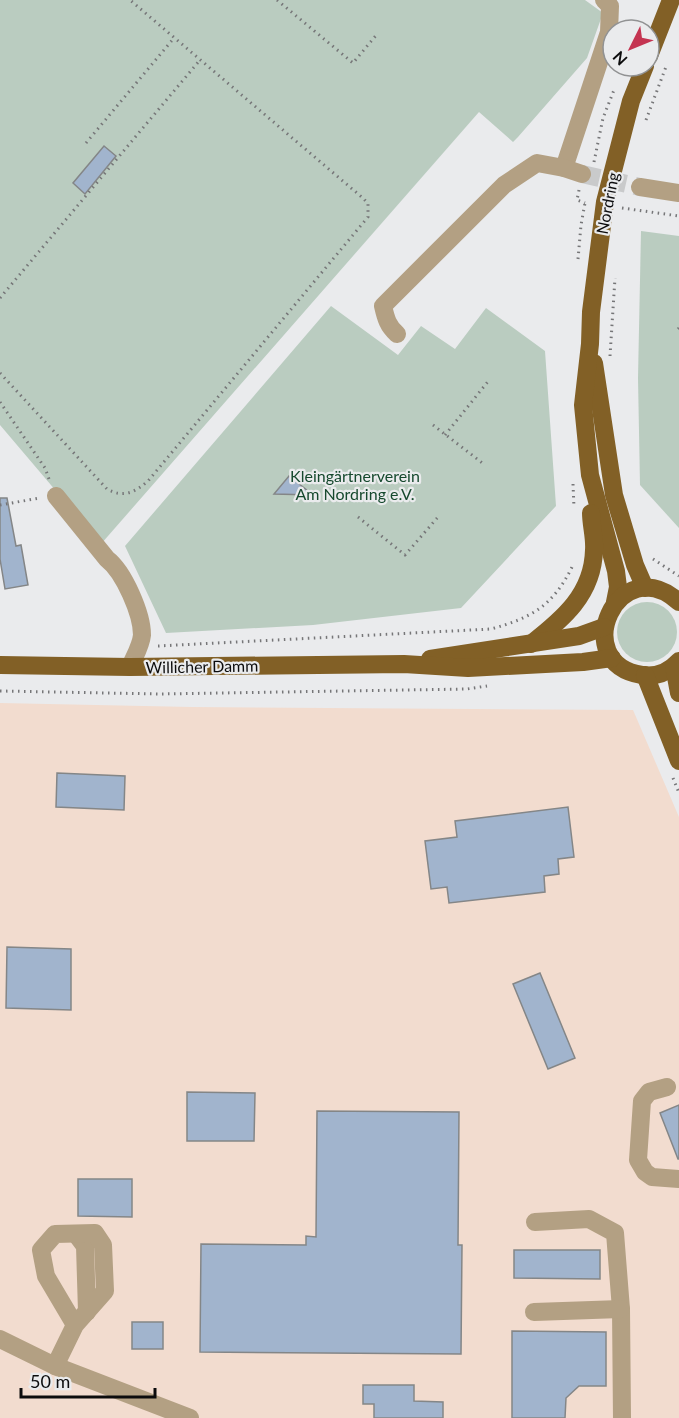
<svg xmlns="http://www.w3.org/2000/svg" width="679" height="1418" viewBox="0 0 679 1418" font-family="Lato,sans-serif">
<style>
.industrial{fill:#f2dccf}
.green{fill:#baccc0}
.building{fill:#a1b4cd;stroke:#848687;stroke-width:1.5}
.lines{fill:none;stroke-linecap:round;stroke-linejoin:round}
.minor-tunnel{stroke:#c9cacb;stroke-width:18;stroke-dasharray:18 9;stroke-linecap:butt}
.path{stroke:#767678;stroke-width:3;stroke-dasharray:1.5 4.5;stroke-linecap:butt}
.minor{stroke:#b3a083;stroke-width:18}
.major{stroke:#826026;stroke-width:18}
.labels{text-anchor:middle;dominant-baseline:central;stroke-width:4.5;stroke-linejoin:round;paint-order:stroke}
.street-label{font-size:16px;fill:#0c0c0d;stroke:#eaebed}
.park-label{font-size:16px;fill:#16492e;stroke:#eaebed}
</style>
<rect width="100%" height="100%" fill="#eaebed"/>
<path class="industrial" d="M0,703L192,707L633,710L679,817V1418H0Z"/>
<g class="green">
<path d="M0,0H585L603,13L587,58L518,137L513,142L479,112L101,544L0,425Z"/>
<path d="M641,231L679,236V528L640,485L638,378Z"/>
<path d="M331,306L398,355L421,326L455,349L486,308L545,351L556,506L461,608L313,625L166,633L125,546Z"/>
<circle cx="647" cy="632" r="30"/>
</g>
<g class="building">
<path d="M104,146L116,156L85,194L73,183Z"/>
<path d="M289,476L313,495L274,494Z"/>
<path d="M0,498H7L16,546L21,545L28,585L5,589L0,559Z"/>
<path d="M57,773L125,776L124,810L56,807Z"/>
<path d="M568,807L574,857L558,859L559,874L544,876L545,892L449,903L447,887L431,889L425,841L457,837L455,821Z"/>
<path d="M7,947L71,949V1010L6,1008Z"/>
<path d="M540,973L575,1058L548,1069L513,984Z"/>
<path d="M187,1092L255,1093L254,1141H187Z"/>
<path d="M679,1105V1159H678L660,1113Z"/>
<path d="M317,1111L459,1112L458,1245H462L461,1354L200,1352L201,1244L306,1245V1236L316,1237Z"/>
<path d="M78,1179H132V1217L78,1216Z"/>
<path d="M514,1250H600V1279L514,1278Z"/>
<rect x="132" y="1322" width="31" height="27"/>
<path d="M512,1331L606,1332V1386H579L566,1398L565,1418H512Z"/>
<path d="M363,1385H414V1401L443,1402V1418H374V1404H363Z"/>
</g>
<g class="lines">
<path class="minor-tunnel" d="M582,174L640,187"/>
<g class="path">
<path d="M277,0L353,63L378,33"/>
<path d="M646,120L667,64"/>
<path d="M86,143L174,38"/>
<path d="M594,162L603,118L614,90"/>
<path d="M579,190L577,200L585,203"/>
<path d="M622,208L679,216"/>
<path d="M578,259L581,225L585,203"/>
<path d="M0,298L200,60"/>
<path d="M679,328L677,330L679,332"/>
<path d="M610,356L615,278"/>
<path d="M0,373L107,489C123,498 134,493 148,481L368,217V204L364,199L130,0"/>
<path d="M0,402L45,468L49,479"/>
<path d="M433,425L485,465"/>
<path d="M445,435L490,379"/>
<path d="M573,484L574,508"/>
<path d="M0,505L40,498"/>
<path d="M358,517L405,555L438,517"/>
<path d="M653,559L679,576"/>
<path d="M158,646L491,629C531,618 553,606 572,567"/>
<path d="M0,691L160,694L467,689L487,686"/>
<path d="M673,778L679,793"/>
</g>
<g class="minor">
<path d="M564,168L609,32L610,6L604,0"/>
<path d="M640,187L679,193"/>
<path d="M397,334C388,326 386,319 383,306L504,185L537,163L564,168L582,174"/>
<path d="M56,496L107,559C124,572 142,614 142,635C141,646 134,657 130,667"/>
<path d="M667,1087L649,1092L642,1101L638,1160L645,1172L652,1177L679,1179"/>
<path d="M535,1222L589,1219L615,1233L621,1309L622,1418"/>
<path d="M76,1234L85,1246L87,1312"/>
<path d="M534,1312L621,1309"/>
<path d="M0,1339L55,1366L190,1418"/>
<path d="M55,1366L75,1325L105,1291L103,1245L95,1233L55,1234L41,1250L46,1276L75,1325"/>
</g>
<g class="major">
<path d="M649,56L671,0"/>
<path d="M594,363L614,495L635,565L645,588"/>
<path d="M615,602L618,587L616,571L590,475L583,405L590,344L591,312L605,202L631,101L645,66"/>
<path d="M679,602C618,548 567,663 642,675C656,677 669,672 679,661"/>
<path d="M531,644C563,619 593,594 594,550C595,538 591,525 591,513"/>
<path d="M430,659L579,636L604,627"/>
<path d="M0,665L130,667L404,664L468,668L583,662L612,658"/>
<path d="M674,666L679,693"/>
<path d="M645,675L679,761"/>
</g>
</g>
<g class="labels">
<g class="street-label">
<text transform="translate(607 203) rotate(-79)">Nordring</text>
<text transform="translate(202 666) rotate(-1)">Willicher Damm</text>
</g>
<g class="park-label">
<text x="355" y="475">Kleingärtnerverein<tspan x="355" dy="18">Am Nordring e.V.</tspan></text>
</g>
</g>
<g transform="translate(631 48) rotate(227)"><circle r="28" fill="#eaebed" stroke="#919293" stroke-width="1.5"/>
<path d="M0-4.5L10 22L0 15L-10 22Z" fill="#c43451"/>
<text y="-9" font-size="16" font-weight="bold" text-anchor="middle" fill="#0c0c0d">N</text>
</g>
<path d="M21 1388v9h134v-9" fill="none" stroke="#0c0c0d" stroke-width="3"/>
<text x="30" y="1388" font-size="18" fill="#0c0c0d" stroke="#eaebed" stroke-width="4.5" paint-order="stroke">50 m</text>
</svg>
